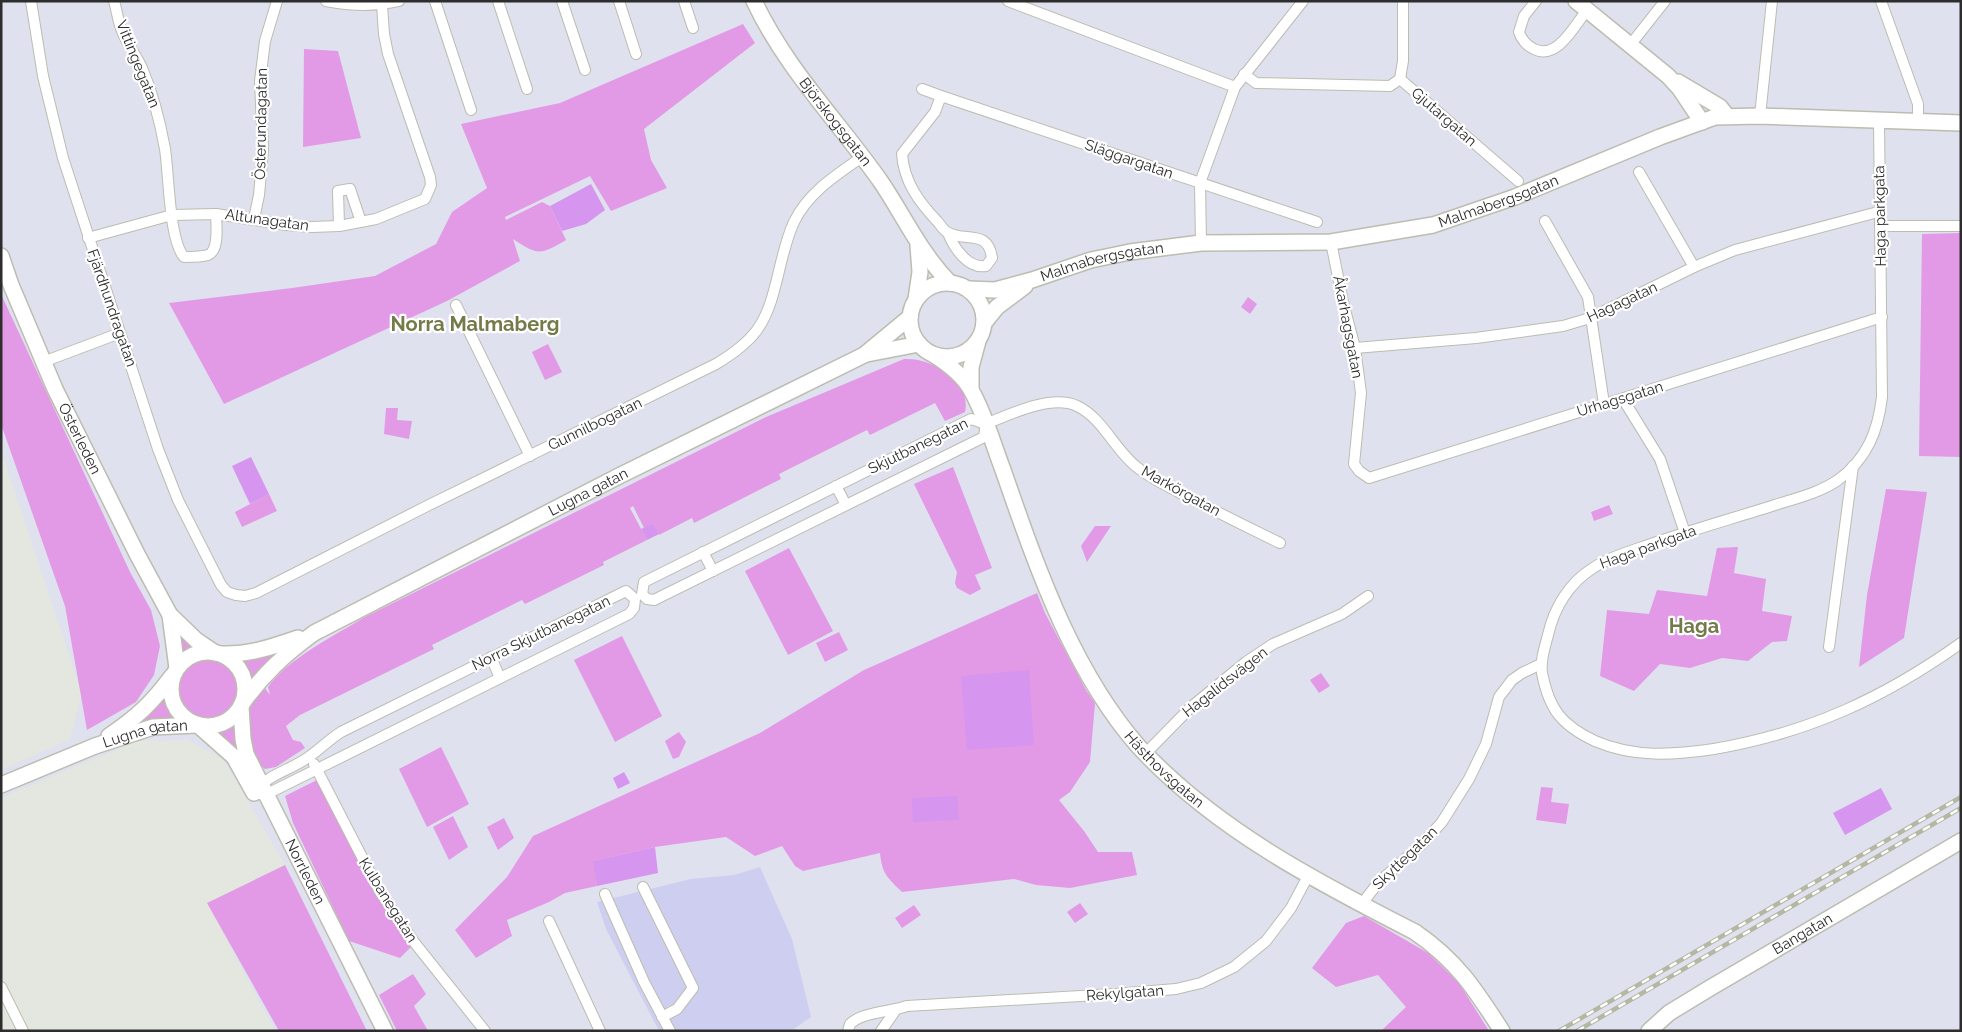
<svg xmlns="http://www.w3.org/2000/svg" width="1962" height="1032" viewBox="0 0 1962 1032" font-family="Raleway,sans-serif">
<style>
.industrial{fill:#e3e7df}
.education{fill:#cecff0}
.green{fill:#e39ae6}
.pitch{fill:#d695ee}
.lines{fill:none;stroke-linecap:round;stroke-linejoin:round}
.street-casing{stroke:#bcbdaf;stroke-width:12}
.secondary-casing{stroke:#bcbdaf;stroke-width:18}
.street{stroke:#fff;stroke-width:10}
.secondary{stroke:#fff;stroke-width:15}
.rail-casing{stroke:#b4b7a1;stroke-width:4.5}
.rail{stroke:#fff;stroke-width:2.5;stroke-dasharray:8;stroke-linecap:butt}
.labels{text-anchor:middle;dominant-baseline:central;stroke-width:4.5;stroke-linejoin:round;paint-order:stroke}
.street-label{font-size:15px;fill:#2d2d2d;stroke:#fff}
.district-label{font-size:20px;font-weight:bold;fill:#747a48;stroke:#fff}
</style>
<rect width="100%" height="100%" fill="#dfe1ef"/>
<g class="industrial">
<path d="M1,450L82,694L70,739L1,770Z"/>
<path d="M187,740L223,759L285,865L207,903L275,1031H1V798L138,741Z"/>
</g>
<path class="education" d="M760,867L792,939L811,1017L791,1031H659L606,929L597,902L691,879L734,875Z"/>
<g class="green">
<path d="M743,24L755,43L644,129L651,160L667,188L611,211L590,176L505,217L506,220L542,202L550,206L566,240C540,255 539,256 513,239L520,261L447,301L224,404L169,303L292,288L375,276L436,244L452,212L487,188L461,124L560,103Z"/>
<path d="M304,49L338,51L361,138L303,147Z"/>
<path d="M1961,233V457L1919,456L1922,234Z"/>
<path d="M1,294L130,572L151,610L160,646L154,675L136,702L87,730L65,606L1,424Z"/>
<path d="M1248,297L1257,304L1250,314L1241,307Z"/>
<path d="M548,344L562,372L545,380L532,352Z"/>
<path d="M904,359C931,357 972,380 965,412L945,421L935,403L870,435L867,430L779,474L781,479L694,523L692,518L659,535L653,523L644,528L633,506L630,508L647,540L603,562L604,565L525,604L522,600L432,645L434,649L300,715L286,726L293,740L301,742L305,748L276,767L265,769L255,761L246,721L249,705L262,684L270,695L268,687C286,660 337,634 365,617L766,417Z"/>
<path d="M386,408H398L397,420L412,421L409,439L384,434Z"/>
<path d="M953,467L992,568L975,575L981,589L970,595L957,588L955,583L957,572L914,484Z"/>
<path d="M1886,489L1927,492L1904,638L1859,667L1867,595Z"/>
<path d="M269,494L277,511L242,527L235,512Z"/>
<path d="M1609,505L1613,514L1594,521L1591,512Z"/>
<path d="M1095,526H1111L1087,562L1081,546Z"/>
<path d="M1738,547L1734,573L1766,579L1762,611L1792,616L1787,641L1772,642L1748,661L1722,658L1690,668L1660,664L1634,691L1600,676L1607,610L1649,614L1657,590L1707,596L1717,548Z"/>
<path d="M789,548L833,631L788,655L745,571Z"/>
<path d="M1037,593L1045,613L1086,690L1095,703L1090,762L1070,792L1059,800L1084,831L1098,852H1132L1137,875L1070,888L1036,885L1014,879L902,892C887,877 882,874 880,853L803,871L795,866L782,846L755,856L726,837L655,847L594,861L597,886L565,893L549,902L507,920L512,936L476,958L455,930L507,877L533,836L760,733L864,670Z"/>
<path d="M178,632L197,648L178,658Z"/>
<path d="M839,632L848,650L825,662L816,643Z"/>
<path d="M622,636L662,716L615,742L574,660Z"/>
<path d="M277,653L249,682L239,660Z"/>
<circle cx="206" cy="690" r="32"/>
<path d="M1321,673L1330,686L1319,693L1310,680Z"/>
<path d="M163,696L173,719L140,721Z"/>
<path d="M235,722L237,746L251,777L215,733Z"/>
<path d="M679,732L686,742L679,757L673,759L665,741Z"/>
<path d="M441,747L469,804L427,827L399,769Z"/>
<path d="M319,779L412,946L400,958L349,941L293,823L285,796Z"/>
<path d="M1541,787L1553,788L1551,802L1569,804L1566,824L1536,820Z"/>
<path d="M453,816L468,847L449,860L433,827Z"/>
<path d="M504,818L514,838L498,850L487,827Z"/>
<path d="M285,865L367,1031H279L207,903Z"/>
<path d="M1080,903L1088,914L1075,923L1067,912Z"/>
<path d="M914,905L921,915L902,928L895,918Z"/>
<path d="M1364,916L1428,953L1459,983L1489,1031H1381L1406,1007L1378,975L1336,987L1312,968L1346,923Z"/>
<path d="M413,974L426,994L414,1006L428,1031H397L379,995Z"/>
</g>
<g class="pitch">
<path d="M591,184L605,210L586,224L562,231L550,206Z"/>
<path d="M251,457L269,494L250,504L232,466Z"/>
<path d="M653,523L659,534L647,540L641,529Z"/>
<path d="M1029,670L1034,745L967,750L961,676Z"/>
<path d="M624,772L630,783L618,789L613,778Z"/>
<path d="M1881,788L1892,809L1845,835L1833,813Z"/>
<path d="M957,796L959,820L913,822L912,798Z"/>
<path d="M655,847L658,873L597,886L593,861Z"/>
</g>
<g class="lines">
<g class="street-casing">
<g id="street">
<path d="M31,1L43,76L63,158L158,449L178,500L221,585L227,592L236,595L245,596L256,593L429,505L716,364C731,355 746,345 757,330C778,301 778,256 794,222C808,193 836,175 862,157"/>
<path d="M114,1C117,11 118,22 122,31C127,44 136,55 142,68C153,94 160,121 165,149C169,174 169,240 184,257C191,257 201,257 208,255C220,250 216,224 216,214"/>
<path d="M326,1C351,6 374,7 399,1"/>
<path d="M435,1L471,110"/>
<path d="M498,1L527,89"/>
<path d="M562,1L585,70"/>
<path d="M619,1L636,54"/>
<path d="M684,1L693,28"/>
<path d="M1008,1L1235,87"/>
<path d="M1536,1L1524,16L1519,32C1521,39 1527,46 1534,49C1557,61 1575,25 1587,10"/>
<path d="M1881,1L1918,104V123"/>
<path d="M1631,44L1665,1"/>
<path d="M1244,74L1256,83L1390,86L1400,79"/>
<path d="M1400,79L1518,181"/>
<path d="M1400,79L1403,61V1"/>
<path d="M922,89L941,96"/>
<path d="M1760,116L1772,1"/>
<path d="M1879,122L1882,397C1878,431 1867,459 1838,480C1819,493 1797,498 1775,505C1734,518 1692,530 1651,544C1631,551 1610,557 1593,568C1569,583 1554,608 1548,635C1545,647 1540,660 1542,673C1549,709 1561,725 1595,741C1634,758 1674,755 1714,749C1808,733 1884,698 1961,643"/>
<path d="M1639,172L1694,267"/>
<path d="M254,219L259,195L263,150L260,81L265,41L277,1"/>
<path d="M1545,221L1588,297L1604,404"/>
<path d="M339,226L338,191L350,189L361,222"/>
<path d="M1880,226H1961"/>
<path d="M948,233C954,248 968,269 986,266L992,258C988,228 964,243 947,232C943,230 940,224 937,221C919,202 904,182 902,154L935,112L941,96L1317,222"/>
<path d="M88,238L172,215L216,214L287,225L312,227L339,226L376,219L425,199L431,185L430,177L388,54L384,34L382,5"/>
<path d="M1331,242L1343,302L1355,348L1361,393L1354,464L1359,471L1369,478L1882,317"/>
<path d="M1201,243L1200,183L1235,87L1303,1"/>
<path d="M456,305L530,456"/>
<path d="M1355,348L1476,338L1563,326L1590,318L1694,267L1735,250L1878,212"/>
<path d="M43,362L120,333"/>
<path d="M1623,399L1660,459L1685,533"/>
<path d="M971,419L986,424L984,437L654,600L647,599L642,594L644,582Z"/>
<path d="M986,424C1010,414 1052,394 1077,406C1103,418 1115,451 1138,468C1155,481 1175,490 1194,500C1223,515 1251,529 1280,543"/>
<path d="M836,486L846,505"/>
<path d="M703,552L713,571"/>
<path d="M626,591L635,599L634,608L629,614L265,795L254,793C267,774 292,770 310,756C321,748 330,739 341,732Z"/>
<path d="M1829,647L1853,466"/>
<path d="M491,657L500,678"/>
<path d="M1146,753L1191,707L1246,662L1273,644L1342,614L1368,596"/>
<path d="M314,764L379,890L414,942L485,1031"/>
<path d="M643,887L693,988L677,1009L662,1017"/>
<path d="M605,894L644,982L670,1031"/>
<path d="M1361,905L1378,883L1424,842L1442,822L1469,779L1486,744L1499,697L1512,680L1522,673L1541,664"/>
<path d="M549,921L600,1031"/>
<path d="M1,987L23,1031"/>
<path d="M848,1031L850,1024C862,1012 890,1012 907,1006L1115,994L1176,989L1201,983L1234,967L1266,941L1291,908L1308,876"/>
<path d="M881,1031L895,1011"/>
</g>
</g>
<g class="secondary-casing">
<g id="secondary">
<path id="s1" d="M754,1C786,69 839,122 881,182C904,216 921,254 950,283"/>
<path d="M1576,1L1668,76L1680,89L1702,122"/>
<path d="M1678,82L1720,107L1727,116"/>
<path id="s2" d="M1,256L11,285L55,389L137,554L170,615L196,640L215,653"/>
<circle cx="947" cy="320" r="37"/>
<path id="s3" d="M968,289L995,290L1032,280L1091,260L1130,252L1201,243L1331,242L1433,225L1515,197L1660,137L1715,117L1760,116L1961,123"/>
<path d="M916,299L920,272L918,245"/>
<path d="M984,323L997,307L1025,286"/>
<path d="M867,354L919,344"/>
<path id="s4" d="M934,355C948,364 963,375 971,390C985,414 993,444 1003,470C1021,522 1039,574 1062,624C1082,667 1108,712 1139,747C1215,829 1317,882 1415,932C1457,961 1475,989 1502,1031"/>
<path d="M971,389V367L978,341"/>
<path d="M170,615L177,668"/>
<circle cx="208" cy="689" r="37"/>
<path d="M221,654C249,655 272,647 298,638"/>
<path id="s5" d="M242,704C263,674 284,655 314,633L619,476L864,355L910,317"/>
<path id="s6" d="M241,707L243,739L246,754L385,1031"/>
<path d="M199,726L234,757L254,793"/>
<path d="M109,736C137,717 152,703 172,676"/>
<path id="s7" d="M1,785L95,746L153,727L196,725"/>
<path id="s8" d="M1649,1031L1669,1013L1710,988L1961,841"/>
</g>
</g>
<use href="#street" class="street"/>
<use href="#secondary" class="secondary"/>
<g class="rail-casing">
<g id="rail">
<path d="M1559,1031L1961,797"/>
<path d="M1577,1031L1961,808"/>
</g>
</g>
<use href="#rail" class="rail"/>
</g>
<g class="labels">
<g class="street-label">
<text transform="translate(138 64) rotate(68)">Vittingegatan</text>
<text transform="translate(1444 117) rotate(41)">Gjutargatan</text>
<text stroke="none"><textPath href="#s1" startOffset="146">Björskogsgatan</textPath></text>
<text transform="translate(261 124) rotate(-89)">Österundagatan</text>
<text transform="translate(1129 159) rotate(19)">Släggargatan</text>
<text stroke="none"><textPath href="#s3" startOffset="542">Malmabergsgatan</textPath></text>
<text transform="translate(1880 216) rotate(-91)">Haga parkgata</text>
<text transform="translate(267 220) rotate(8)">Altunagatan</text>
<text stroke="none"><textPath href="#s3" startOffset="138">Malmabergsgatan</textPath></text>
<text transform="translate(1622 302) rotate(-25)">Hagagatan</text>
<text transform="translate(112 308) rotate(71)">Fjärdhundragatan</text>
<text transform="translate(1348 327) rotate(79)">Åkarhagsgatan</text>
<text transform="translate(1620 399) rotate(-17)">Urhagsgatan</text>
<text transform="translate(595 424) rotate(-26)">Gunnilbogatan</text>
<text stroke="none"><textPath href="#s2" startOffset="199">Österleden</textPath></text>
<text transform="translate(918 446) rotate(-26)">Skjutbanegatan</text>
<text transform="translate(1181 491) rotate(29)">Markörgatan</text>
<text stroke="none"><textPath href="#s5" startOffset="410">Lugna gatan</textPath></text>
<text transform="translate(1648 547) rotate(-20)">Haga parkgata</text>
<text transform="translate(541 633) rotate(-26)">Norra Skjutbanegatan</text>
<text transform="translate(1225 682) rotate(-38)">Hagalidsvägen</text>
<text stroke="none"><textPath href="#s7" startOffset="154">Lugna gatan</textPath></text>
<text stroke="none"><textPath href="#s4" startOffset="482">Hästhovsgatan</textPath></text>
<text transform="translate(1405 858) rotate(-44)">Skyttegatan</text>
<text stroke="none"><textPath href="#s6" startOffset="179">Norrleden</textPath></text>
<text transform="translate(388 900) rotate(58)">Kulbanegatan</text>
<text stroke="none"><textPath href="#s8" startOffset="182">Bangatan</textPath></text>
<text transform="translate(1125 993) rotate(-4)">Rekylgatan</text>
</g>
<g class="district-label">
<text x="475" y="324">Norra Malmaberg</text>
<text x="1694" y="626">Haga</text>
</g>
</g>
<rect width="1962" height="1032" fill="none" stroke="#2d2d2d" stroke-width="5"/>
</svg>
